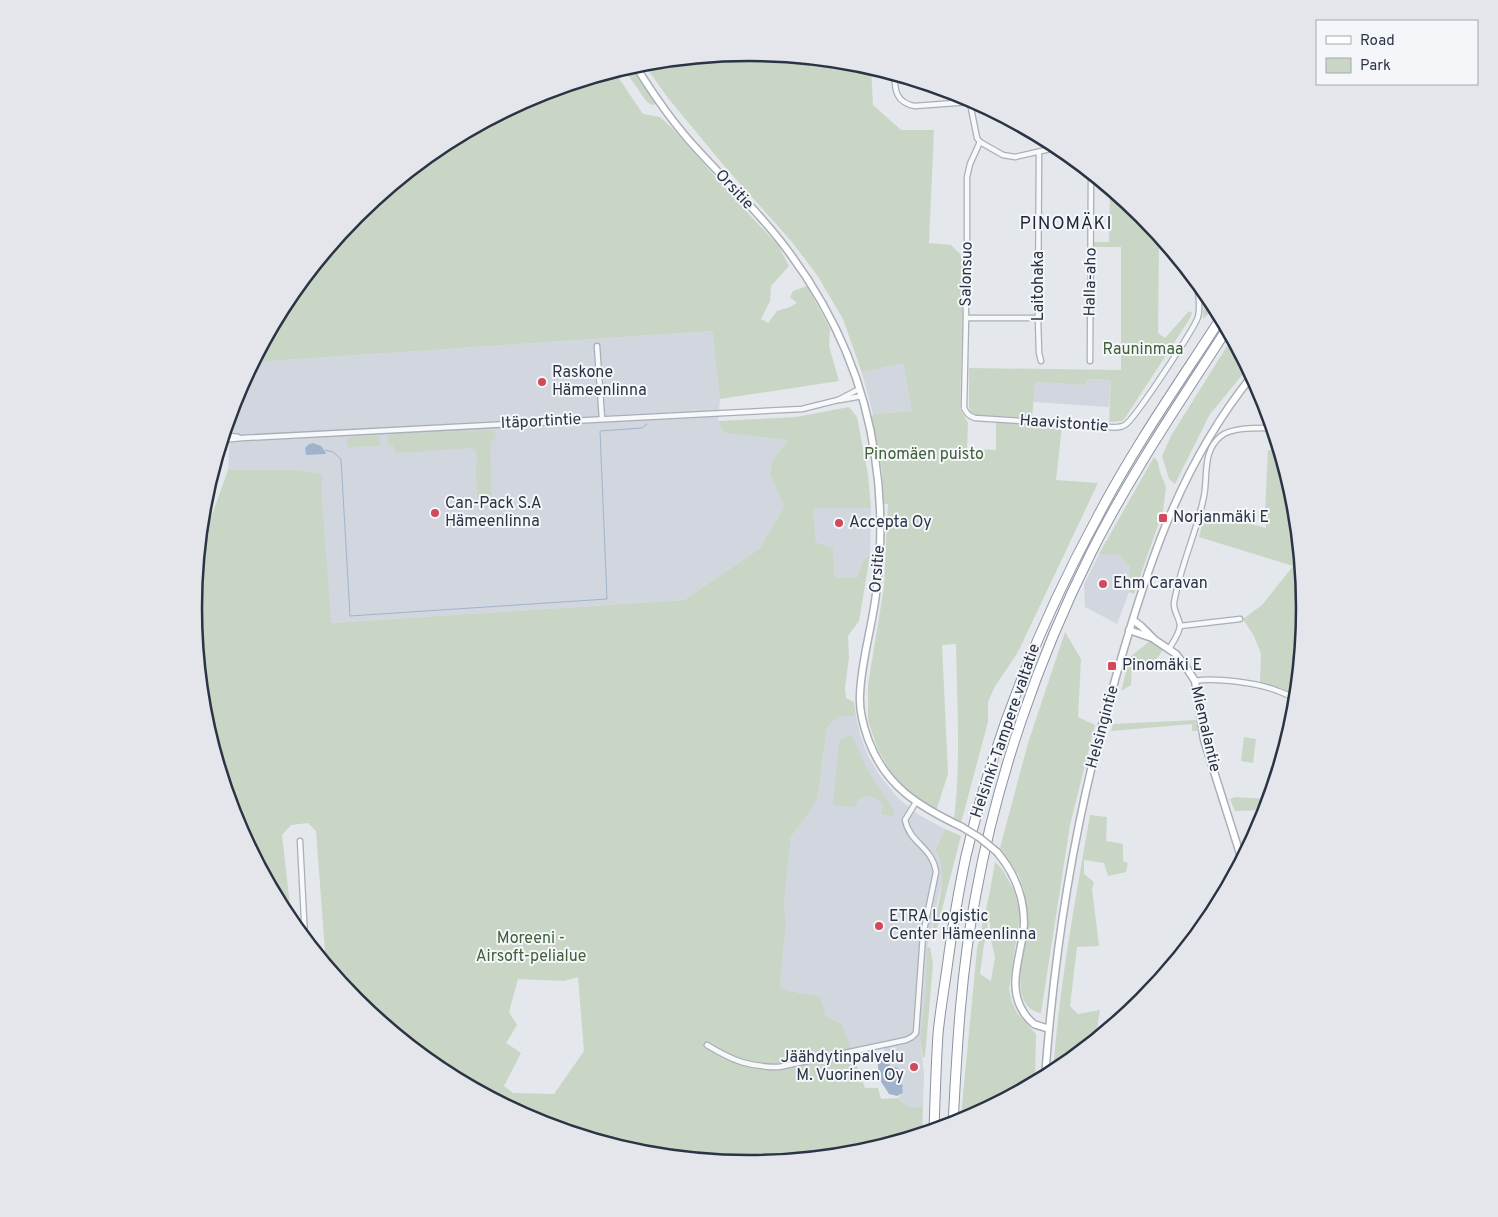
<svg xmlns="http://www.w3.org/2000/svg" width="1498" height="1217" viewBox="0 0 1498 1217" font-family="Overpass,sans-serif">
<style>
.built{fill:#d2d6de}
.green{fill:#c9d6c5;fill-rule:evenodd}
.water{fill:#9fb4cc}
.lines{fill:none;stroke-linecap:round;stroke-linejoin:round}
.stream{stroke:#9fb4cc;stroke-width:1}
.street-casing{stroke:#a9aeb7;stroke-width:7}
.secondary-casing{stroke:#a9aeb7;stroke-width:9}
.highway-casing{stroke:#8b94a3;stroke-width:11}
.street{stroke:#f7f8fa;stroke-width:4.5}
.secondary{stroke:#fff;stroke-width:6}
.highway{stroke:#fff;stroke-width:9}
.secondary-bridge-casing{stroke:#a9aeb7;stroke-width:9;stroke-linecap:butt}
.secondary-bridge{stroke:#fff;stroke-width:6}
.poi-dot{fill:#d1495b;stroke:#f4f6f9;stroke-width:2}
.labels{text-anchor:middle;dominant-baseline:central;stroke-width:4;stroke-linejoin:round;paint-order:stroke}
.street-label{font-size:16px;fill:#2b3445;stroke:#f4f6f9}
.park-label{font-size:16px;fill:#3f6138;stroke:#f4f6f9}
.poi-label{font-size:16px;fill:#2b3445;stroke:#f4f6f9;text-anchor:start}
.neighbourhood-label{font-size:18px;letter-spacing:1px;fill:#1d2536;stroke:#f4f6f9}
.rim{fill:none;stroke:#2b3445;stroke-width:2.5}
</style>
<rect width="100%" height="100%" fill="#e4e7ec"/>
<g class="built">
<path d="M712,331L720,399L718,421L724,433L788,440L773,459L770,474L784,507L759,549L684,600L330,623L322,497V474L297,470H228L231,409L235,395L253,362Z"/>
<path d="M903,363L912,411L873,414L862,373Z"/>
<path d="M1086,379L1111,380L1109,407L1033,402L1035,382L1085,385Z"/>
<path d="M813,508H871L870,556L863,559L857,578H835L833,548L816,542Z"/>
<path d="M1111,552L1121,557L1130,567L1129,592L1117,624L1085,607L1084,585L1099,554Z"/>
<path d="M839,716H856L860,735L868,756L880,776L898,798L919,815L945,829L935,849L940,861L943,870L942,882L927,948L925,997L920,1038L924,1074L923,1106L914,1108L908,1106L898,1098L903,1093L899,1080L898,1068L891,1067L889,1065L882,1042L850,1049L842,1024L826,1016L820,996L789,991L780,986L786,922L784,903L791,837L808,814L821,770L827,728Z"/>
</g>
<g class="green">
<path d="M749,53L858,63L871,67L873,105L901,130H934L929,243L951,245L960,254L964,265L960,409L968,423L967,449L996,450V422L1062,426L1056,480L1098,483L1018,652L994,688L988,702V722L961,823L954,820C961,762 957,703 956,644L942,645L948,774L936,811L910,794L894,778L877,748L868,720V685L884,587L888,504H883L882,470L871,418L873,414L912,411L903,363L862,373L843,319L817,275L792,242L726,168L668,98L643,63Z"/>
<path d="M630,66L653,99L656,104L652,105L647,102L623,68Z"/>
<path d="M614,71L643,114L660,117L672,128L743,208L778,245L789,266L771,286L770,301L761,319L768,323L777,311L790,307L797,303L790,297L793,291L807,286L830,329L829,346L839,381L720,399L712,331L253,362L287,299L356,215L440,146L536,95Z"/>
<path d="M1110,189L1142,216L1153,229V242H1164L1168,247H1159L1158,333L1165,338L1189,311L1192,313L1189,320L1123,421L1109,422L1111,380L1086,379V385L1035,382L1032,418L973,415L970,411L969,407V368L1121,370V247H1094V242H1109Z"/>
<path d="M1200,285L1211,300L1215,307L1203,319L1204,302L1201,298Z"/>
<path d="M1232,338L1248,368L1210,414L1175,484L1169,479L1162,456L1171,436Z"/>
<path d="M849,407L857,417L868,474L871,508H813L816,542L833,548L835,578H857L863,559L870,556L859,621L848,636L849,658L845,688L846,698L854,702L856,716H839L827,728L817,798L808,814L791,837L784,903L786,922L780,986L789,991L820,996L826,1016L842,1024L865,1088H878L881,1099L898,1098C908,1107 910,1109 923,1106L922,1134L857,1154L749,1164L640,1154L536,1122L440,1071L356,1001L326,965L316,831L308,823L291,825L282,835L292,923L287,917L235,821L204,717L193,608L199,551L228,470H297L322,474V497L331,623L684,600L759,549L784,507L770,474L773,459L788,440L724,433L718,421L796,417ZM578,977L584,1051L554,1094L513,1093L504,1086L521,1053L506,1043L517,1025L509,1012L518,979L564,981Z"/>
<path d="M480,430H489L494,431L496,440L490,441L492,508L478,509L476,473L477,459L476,451L471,448L396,453L393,445H388V437L392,434Z"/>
<path d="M376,435L380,437V445L377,446L348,447L347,439L350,437Z"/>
<path d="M1268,450H1279L1294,500L1305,609L1296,695L1281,688L1260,683L1261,654L1254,636L1243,619L1262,605L1293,566L1199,537L1205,512L1266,528L1265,513Z"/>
<path d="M1154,457L1158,462L1160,472L1166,487L1163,511L1134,594L1129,592L1130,567C1116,551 1118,555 1099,554Z"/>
<path d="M1065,632L1081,659L1078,717L1095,725L1070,825L1041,1013C1004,1006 1028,945 1028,919C1028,912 1026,903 1025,896C1022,877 1012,863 1000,848L1028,743Z"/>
<path d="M1150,641L1163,650L1154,662L1132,663L1131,685L1121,691L1130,657Z"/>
<path d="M1196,720L1198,731H1192V724L1111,731L1113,724Z"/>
<path d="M850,736L853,738L868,771L894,810V816L881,814L883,805C878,799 866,792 859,799C857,801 856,804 854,807L833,805L839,742L843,738Z"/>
<path d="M1244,737L1256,739L1253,763L1241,761Z"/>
<path d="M1235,797L1269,799L1266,810L1235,811L1230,799Z"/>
<path d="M1090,815L1107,817L1106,841L1123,844V861L1128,863L1126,872L1108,876L1104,863L1084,860V874L1094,882L1092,889L1099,946L1077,947L1070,1006L1078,1014L1100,1010L1095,1041L1053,1074C1059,986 1075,902 1090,815Z"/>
<path d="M945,829L961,836L935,936L931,935C936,909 951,873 935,850Z"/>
<path d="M995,862L1002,869L1014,890L1020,914L1009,989L1012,1002L1017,1013L1036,1034L1035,1083L965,1120L961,1116L977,949L990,891ZM987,921L990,923L991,940L995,957L991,981L980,974L984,944L988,933Z"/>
<path d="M930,947L933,964L925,1057L923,1058L920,1038L925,997L927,948Z"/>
</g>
<g class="water">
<path d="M313,443L321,446L326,453L325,454L306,455L305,448L309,444Z"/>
<path d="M885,1053L890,1066L898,1068L899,1080L903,1086L902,1087L903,1093L897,1096L889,1094L878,1077V1059Z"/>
</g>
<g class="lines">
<path class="stream" d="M325,450L333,452L341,459L350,616L607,599L600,431L642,428L647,424"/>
<g class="street-casing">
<g id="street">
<path d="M895,74C894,91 897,103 915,106L969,102"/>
<path d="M969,98L977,138L980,142"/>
<path d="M980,142L970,164L967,177V244L965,254L966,318L964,408C967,414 969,416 975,418L1099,426C1107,427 1118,429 1125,425C1134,420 1194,329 1198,317C1201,306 1198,294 1197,283"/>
<path d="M980,142L1003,155L1015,157L1059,147"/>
<path d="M1039,152L1038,318L1039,353L1041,361"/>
<path d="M966,318H1038"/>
<path d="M597,346L602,419"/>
<path d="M1090,361L1091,174"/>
<path d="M840,400L862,396"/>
<path d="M223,435L238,437"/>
<path d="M222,440L242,438L802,409L838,400L859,389"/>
<path d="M203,503L211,477"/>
<path d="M1180,626L1240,619"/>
<path d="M1169,649C1173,642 1180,633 1180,625C1179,617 1173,610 1174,603C1180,566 1197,532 1204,496C1208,475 1202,451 1221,436C1232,427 1258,428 1273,428"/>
<path d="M1195,681C1214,677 1259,683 1278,691C1284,693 1290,696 1296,699"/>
<path d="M300,841L305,939"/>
<path d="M1239,852L1247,850"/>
<path d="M707,1045C733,1061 749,1067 779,1067L906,1040L912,1037L916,1033L923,935L936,872C932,846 910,844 905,820L916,802"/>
</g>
</g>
<g class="secondary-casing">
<g id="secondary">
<path d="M635,65C653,94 672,122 695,147C724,179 756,209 782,243C830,305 864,378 875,457C882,502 882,548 876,594C872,628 861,661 860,695C859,710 863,725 868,739C885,786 918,806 962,827"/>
<path d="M1133,620L1141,626L1155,640L1176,654L1184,664L1195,681L1204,740L1242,860"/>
<path d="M1129,630L1152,638"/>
<path d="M997,852C1014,872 1024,896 1024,923C1023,953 1005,985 1024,1013C1026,1016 1030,1021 1034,1024C1038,1026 1044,1027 1049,1029"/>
<path d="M1045,1078C1053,967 1069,857 1096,749C1101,726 1109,703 1115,680C1146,570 1179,466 1252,376"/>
</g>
</g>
<g class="highway-casing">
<g id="highway">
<path d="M953,1125C957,1047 961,970 976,894C997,778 1038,659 1091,553C1130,475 1180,402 1227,329"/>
<path d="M934,1131C935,1098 936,1066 938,1034C940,1012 944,990 947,968C952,931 958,893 966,856C994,737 1040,623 1098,516C1134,447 1179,383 1221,318"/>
</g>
</g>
<use href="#street" class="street"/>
<use href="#secondary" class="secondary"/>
<use href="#highway" class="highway"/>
<g class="secondary-bridge-casing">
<path id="secondary-bridge" d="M962,827L980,838L997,852"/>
</g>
<use href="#secondary-bridge" class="secondary-bridge"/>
</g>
<g class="poi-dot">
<circle cx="542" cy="382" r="5"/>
<circle cx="435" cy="513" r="5"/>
<rect x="1158" y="513" width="10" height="10" rx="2.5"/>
<circle cx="839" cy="523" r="5"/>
<circle cx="1103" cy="584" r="5"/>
<rect x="1107" y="661" width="10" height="10" rx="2.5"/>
<circle cx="879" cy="926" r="5"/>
<circle cx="914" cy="1067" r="5"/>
</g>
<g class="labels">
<g class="street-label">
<text transform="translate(734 190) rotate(47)">Orsitie</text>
<text transform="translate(967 274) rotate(-89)">Salonsuo</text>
<text transform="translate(1091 282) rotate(-89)">Halla-aho</text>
<text transform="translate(1039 286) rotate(-90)">Laitohaka</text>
<text transform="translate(541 422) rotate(-3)">Itäportintie</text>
<text transform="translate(1064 424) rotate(4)">Haavistontie</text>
<text transform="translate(878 569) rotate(-85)">Orsitie</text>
<text transform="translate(1103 727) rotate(-75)">Helsingintie</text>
<text transform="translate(1205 729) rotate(77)">Miemalantie</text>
<text transform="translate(1006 731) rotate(-71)">Helsinki-Tampere valtatie</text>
</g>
<g class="park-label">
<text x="1143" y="350">Rauninmaa</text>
<text x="924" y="455">Pinomäen puisto</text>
<text x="531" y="939">Moreeni -<tspan x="531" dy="18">Airsoft-pelialue</tspan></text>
</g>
<g class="poi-label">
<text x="552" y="373">Raskone<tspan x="552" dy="18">Hämeenlinna</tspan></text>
<text x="445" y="504">Can-Pack S.A<tspan x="445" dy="18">Hämeenlinna</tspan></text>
<text x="1173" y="518">Norjanmäki E</text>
<text x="849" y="523">Accepta Oy</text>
<text x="1113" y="584">Ehm Caravan</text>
<text x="1122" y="666">Pinomäki E</text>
<text x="889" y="917">ETRA Logistic<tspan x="889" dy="18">Center Hämeenlinna</tspan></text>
<text x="904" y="1058" text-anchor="end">Jäähdytinpalvelu<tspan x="904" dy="18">M. Vuorinen Oy</tspan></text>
</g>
<g class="neighbourhood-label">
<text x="1066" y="224">PINOMÄKI</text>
</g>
</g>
<path d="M0 0H1498V1217H0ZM202 608a547 547 0 1 1 1094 0a547 547 0 1 1-1094 0Z" fill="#e4e6eb" fill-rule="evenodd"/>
<path class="rim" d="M202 608a547 547 0 1 1 1094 0a547 547 0 1 1-1094 0Z"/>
<rect x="1316" y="20" width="162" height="65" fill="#f4f6f9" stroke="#a4a8b1"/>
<rect x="1326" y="36" width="25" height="8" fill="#ffffff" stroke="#a4a8b1"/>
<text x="1360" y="45" font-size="15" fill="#2b3445">Road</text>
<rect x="1326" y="58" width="25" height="15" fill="#c9d6c5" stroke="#a4a8b1"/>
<text x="1360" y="70" font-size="15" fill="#2b3445">Park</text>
</svg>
